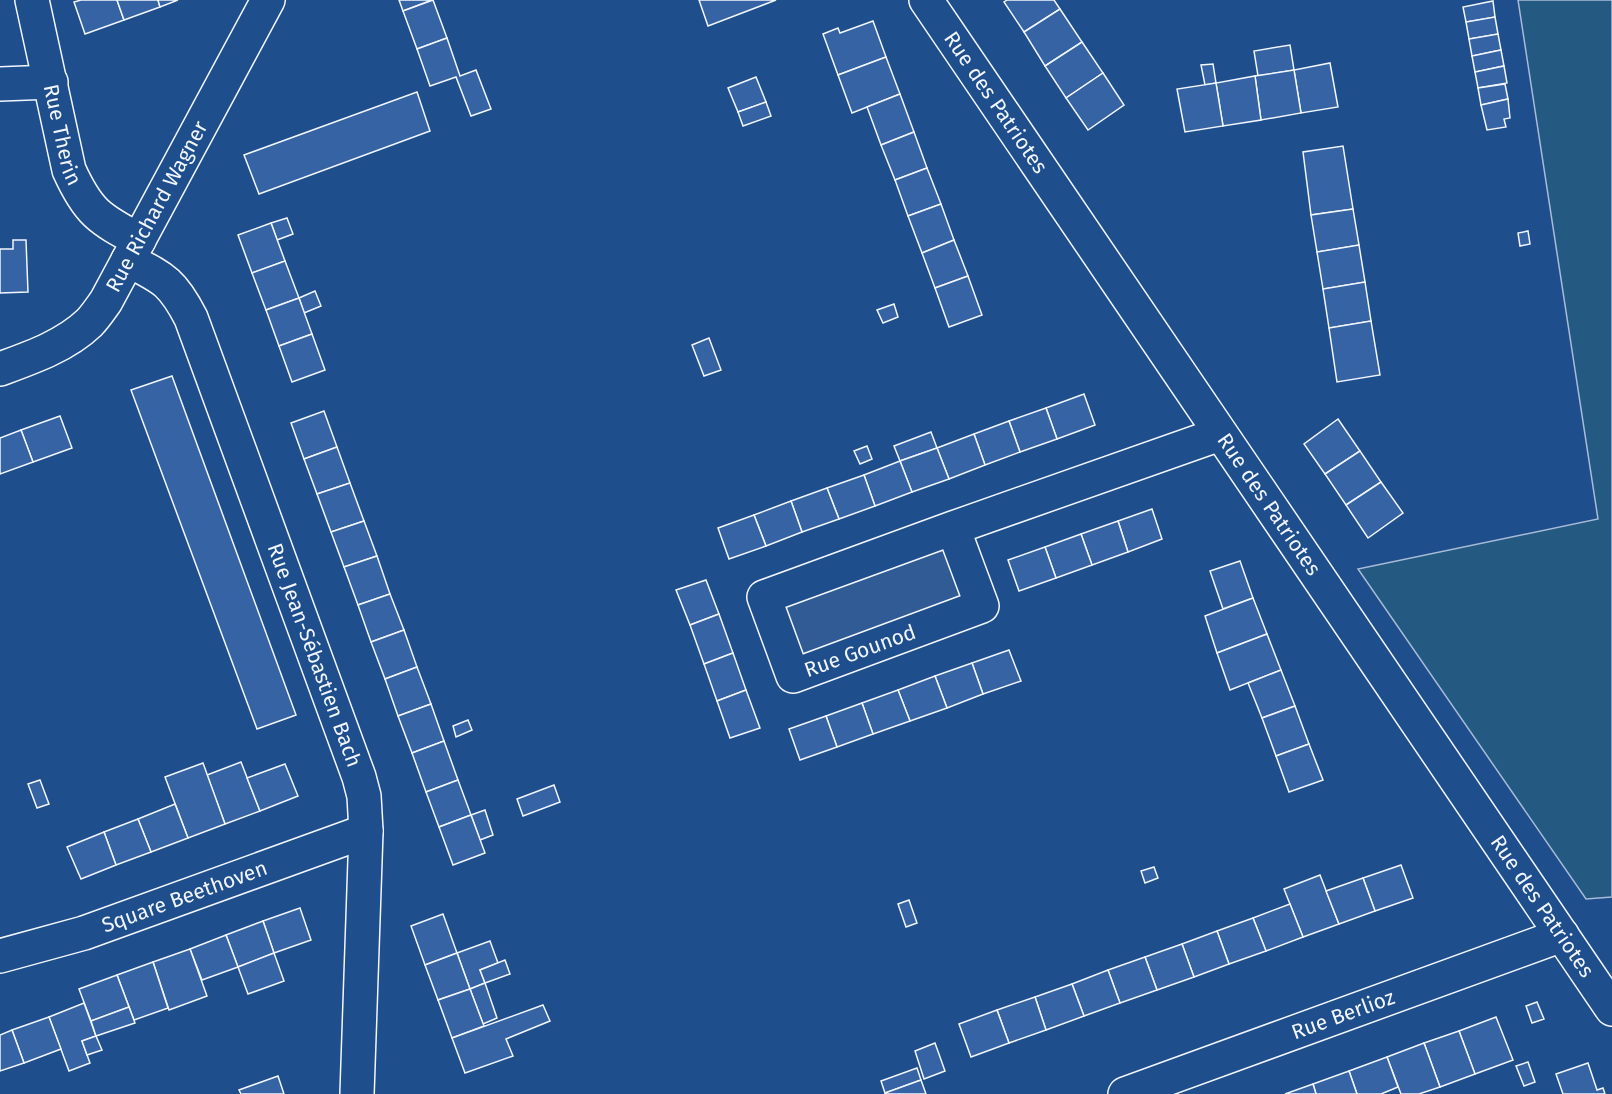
<svg xmlns="http://www.w3.org/2000/svg" width="1612" height="1094" viewBox="0 0 1612 1094" font-family="'Fira Sans',sans-serif">
<style>
.green{fill:#245a82;stroke:#a8bbd7;stroke-width:1.5}
.parking{fill:#305b95;stroke:#a8bbd7;stroke-width:1.5}
.building{fill:#3563a3;stroke:#f2f6ff;stroke-width:1.5}
.lines{fill:none;stroke-linecap:round;stroke-linejoin:round}
.street-casing{stroke:#f2f6ff;stroke-width:36}
.secondary-casing{stroke:#f2f6ff;stroke-width:36}
.street{stroke:#1f4e8c;stroke-width:33}
.secondary{stroke:#1f4e8c;stroke-width:33}
.labels{text-anchor:middle;dominant-baseline:central;stroke-width:4.5;stroke-linejoin:round;paint-order:stroke}
.street-label{font-size:21px;fill:#f2f6ff;stroke:#1f4e8c}
</style>
<rect width="100%" height="100%" fill="#1f4e8c"/>
<path class="green" d="M1518,0H1612V897L1586,899L1358,569L1598,519Z"/>
<path class="parking" d="M949,538L972,599L796,663L774,602Z"/>
<g class="building">
<path d="M81,0H117L124,20L85,34L74,2Z"/>
<path d="M117,0H158L160,7L124,20Z"/>
<path d="M158,0H178L160,7Z"/>
<path d="M399,0H432L403,11Z"/>
<path d="M433,0L447,38L417,49L403,11Z"/>
<path d="M699,0H776L708,26Z"/>
<path d="M1007,0H1054L1060,9L1024,32L1004,2Z"/>
<path d="M1493,1L1495,17L1466,22L1463,7Z"/>
<path d="M1060,9L1082,42L1045,66L1024,32Z"/>
<path d="M1495,17L1498,34L1469,39L1466,22Z"/>
<path d="M873,21L886,57L838,75L823,34L838,28L840,33Z"/>
<path d="M1498,34L1501,50L1472,56L1469,39Z"/>
<path d="M447,38L460,76L476,70L491,109L471,116L456,77L430,86L417,49Z"/>
<path d="M1082,42L1103,73L1066,98L1045,66Z"/>
<path d="M1290,45L1294,70L1258,76L1254,51Z"/>
<path d="M1501,50L1504,66L1475,72L1472,56Z"/>
<path d="M886,57L900,94L852,113L838,75Z"/>
<path d="M1330,63L1338,107L1301,113L1294,70Z"/>
<path d="M1213,64L1216,83L1205,85L1201,65Z"/>
<path d="M1504,66L1507,83L1478,88L1475,72Z"/>
<path d="M1294,70L1301,113L1261,120L1255,76Z"/>
<path d="M1103,73L1124,105L1088,130L1066,98Z"/>
<path d="M1255,76L1261,120L1223,126L1216,83Z"/>
<path d="M756,77L766,102L738,112L728,88Z"/>
<path d="M1216,83L1223,126L1185,132L1177,89Z"/>
<path d="M1505,84L1508,99L1481,105L1478,88Z"/>
<path d="M417,92L430,131L259,194L244,155Z"/>
<path d="M900,94L914,132L881,145L867,107Z"/>
<path d="M1508,99L1510,118L1504,119L1506,127L1487,130L1481,105Z"/>
<path d="M766,102L771,116L743,126L738,112Z"/>
<path d="M914,132L927,168L895,180L881,145Z"/>
<path d="M1343,146L1353,209L1311,215L1303,152Z"/>
<path d="M927,168L941,204L908,216L895,180Z"/>
<path d="M941,204L954,240L922,253L908,216Z"/>
<path d="M1353,209L1359,245L1317,252L1311,215Z"/>
<path d="M287,218L293,234L277,240L271,223Z"/>
<path d="M271,223L285,261L252,273L238,235Z"/>
<path d="M1528,231L1530,244L1520,246L1518,233Z"/>
<path d="M13,240H26L28,292L0,293V249H13Z"/>
<path d="M954,240L968,276L935,288L922,253Z"/>
<path d="M1359,245L1365,282L1323,289L1317,252Z"/>
<path d="M285,261L299,298L266,310L252,273Z"/>
<path d="M968,276L982,315L949,327L935,288Z"/>
<path d="M1365,282L1371,321L1329,328L1323,289Z"/>
<path d="M315,291L321,306L304,313L299,298Z"/>
<path d="M299,298L312,334L279,346L266,310Z"/>
<path d="M894,304L898,317L883,323L877,310Z"/>
<path d="M1371,321L1380,375L1337,382L1329,328Z"/>
<path d="M312,334L325,370L292,382L279,346Z"/>
<path d="M709,338L721,370L704,376L692,345Z"/>
<path d="M172,376L296,715L257,729L131,390Z"/>
<path d="M1084,394L1095,425L1057,439L1046,408Z"/>
<path d="M1046,408L1057,439L1020,452L1009,421Z"/>
<path d="M324,411L337,447L304,459L291,423Z"/>
<path d="M60,416L72,448L33,462L21,430Z"/>
<path d="M1338,419L1360,451L1325,474L1304,444Z"/>
<path d="M1009,421L1020,452L985,465L974,434Z"/>
<path d="M21,430L33,462L0,474V438Z"/>
<path d="M931,432L937,448L900,461L894,446Z"/>
<path d="M974,434L985,465L949,479L937,448Z"/>
<path d="M867,446L872,459L860,464L854,451Z"/>
<path d="M337,447L350,483L317,494L304,459Z"/>
<path d="M937,448L949,479L912,492L900,461Z"/>
<path d="M1360,451L1381,482L1346,505L1325,474Z"/>
<path d="M900,461L912,492L875,506L864,475Z"/>
<path d="M864,475L875,506L839,519L827,488Z"/>
<path d="M1381,482L1403,513L1368,538L1346,505Z"/>
<path d="M350,483L364,521L331,532L317,494Z"/>
<path d="M827,488L839,519L802,532L791,501Z"/>
<path d="M791,501L802,532L766,546L754,515Z"/>
<path d="M1152,509L1162,539L1128,552L1118,521Z"/>
<path d="M754,515L766,546L729,559L718,528Z"/>
<path d="M364,521L377,556L344,567L331,532Z"/>
<path d="M1118,521L1128,552L1092,565L1081,534Z"/>
<path d="M1081,534L1092,565L1056,578L1045,547Z"/>
<path d="M1045,547L1056,578L1019,591L1008,560Z"/>
<path d="M377,556L390,594L358,605L344,567Z"/>
<path d="M1240,561L1253,598L1223,609L1210,571Z"/>
<path d="M706,580L719,614L690,625L676,590Z"/>
<path d="M390,594L404,630L371,642L358,605Z"/>
<path d="M1253,598L1267,634L1217,653L1205,616Z"/>
<path d="M719,614L733,653L704,664L690,625Z"/>
<path d="M404,630L417,667L385,679L371,642Z"/>
<path d="M1267,634L1281,670L1230,690L1217,653Z"/>
<path d="M1009,650L1021,681L983,694L972,663Z"/>
<path d="M733,653L746,690L717,701L704,664Z"/>
<path d="M972,663L983,694L947,708L935,676Z"/>
<path d="M417,667L431,704L398,716L385,679Z"/>
<path d="M1281,670L1295,706L1262,718L1248,683Z"/>
<path d="M935,676L947,708L910,721L898,690Z"/>
<path d="M746,690L760,728L730,738L717,701Z"/>
<path d="M898,690L910,721L873,734L862,703Z"/>
<path d="M862,703L873,734L837,747L826,716Z"/>
<path d="M431,704L444,741L412,753L398,716Z"/>
<path d="M1295,706L1309,744L1276,756L1262,718Z"/>
<path d="M826,716L837,747L800,760L789,729Z"/>
<path d="M468,720L472,730L456,737L453,726Z"/>
<path d="M444,741L458,780L426,792L412,753Z"/>
<path d="M1309,744L1323,780L1289,792L1276,756Z"/>
<path d="M241,762L260,811L225,824L207,775Z"/>
<path d="M203,763L225,824L188,838L165,777Z"/>
<path d="M285,764L298,796L260,811L247,778Z"/>
<path d="M40,780L49,804L37,808L28,784Z"/>
<path d="M458,780L471,815L439,827L426,792Z"/>
<path d="M554,785L560,802L523,816L517,799Z"/>
<path d="M175,804L188,838L151,852L138,819Z"/>
<path d="M485,810L493,835L480,840L471,815Z"/>
<path d="M471,815L485,853L453,865L439,827Z"/>
<path d="M138,819L151,852L116,865L104,832Z"/>
<path d="M104,832L116,865L81,879L67,847Z"/>
<path d="M1401,865L1413,898L1375,911L1363,878Z"/>
<path d="M1154,867L1158,878L1145,883L1141,871Z"/>
<path d="M1320,875L1339,924L1303,937L1284,889Z"/>
<path d="M1363,878L1375,911L1339,924L1326,891Z"/>
<path d="M909,900L917,923L906,927L898,904Z"/>
<path d="M1290,904L1303,937L1266,951L1253,918Z"/>
<path d="M300,908L311,940L274,953L263,921Z"/>
<path d="M443,914L457,953L425,965L411,926Z"/>
<path d="M1253,918L1266,951L1229,964L1217,931Z"/>
<path d="M263,921L274,953L238,967L226,935Z"/>
<path d="M1217,931L1229,964L1194,977L1182,944Z"/>
<path d="M226,935L238,967L202,980L190,949Z"/>
<path d="M490,941L498,963L480,970L485,983L470,989L457,953Z"/>
<path d="M1182,944L1194,977L1157,990L1145,957Z"/>
<path d="M190,949L207,996L169,1010L153,962Z"/>
<path d="M274,953L284,981L248,994L238,967Z"/>
<path d="M457,953L470,989L438,1000L425,965Z"/>
<path d="M1145,957L1157,990L1120,1003L1108,970Z"/>
<path d="M505,960L510,974L485,983L480,970Z"/>
<path d="M153,962L168,1008L134,1020L117,975Z"/>
<path d="M1108,970L1120,1003L1084,1016L1072,984Z"/>
<path d="M117,975L129,1007L91,1021L79,989Z"/>
<path d="M485,983L497,1018L483,1024L470,989Z"/>
<path d="M1072,984L1084,1016L1046,1030L1035,997Z"/>
<path d="M470,989L484,1026L452,1038L438,1000Z"/>
<path d="M1035,997L1046,1030L1009,1043L997,1010Z"/>
<path d="M1537,1002L1544,1019L1532,1023L1526,1006Z"/>
<path d="M84,1003L96,1036L82,1041L90,1063L69,1071L49,1017Z"/>
<path d="M543,1005L550,1021L506,1039L513,1056L465,1073L452,1038Z"/>
<path d="M129,1007L135,1023L96,1036L91,1021Z"/>
<path d="M997,1010L1009,1043L971,1057L959,1024Z"/>
<path d="M49,1017L61,1049L24,1063L12,1030Z"/>
<path d="M1496,1017L1513,1060L1475,1074L1459,1031Z"/>
<path d="M12,1030L24,1063L0,1071V1035Z"/>
<path d="M1459,1031L1475,1074L1440,1087L1424,1043Z"/>
<path d="M96,1036L102,1050L87,1055L82,1041Z"/>
<path d="M935,1043L945,1071L924,1079L915,1051Z"/>
<path d="M1424,1043L1440,1087L1419,1094H1401L1387,1057Z"/>
<path d="M1387,1057L1398,1087L1381,1094H1357L1349,1071Z"/>
<path d="M1528,1062L1535,1082L1524,1086L1516,1066Z"/>
<path d="M1588,1063L1597,1090L1603,1088L1605,1094H1563L1556,1074Z"/>
<path d="M917,1068L921,1080L885,1093L881,1081Z"/>
<path d="M1349,1071L1357,1094H1316L1313,1084Z"/>
<path d="M278,1076L284,1094H241L239,1090Z"/>
<path d="M921,1080L926,1094H885V1093Z"/>
<path d="M1313,1084L1316,1094H1285Z"/>
</g>
<g class="lines">
<g class="street-casing">
<g id="street">
<path id="s1" d="M32,0L69,170C88,212 99,219 139,240"/>
<path d="M0,84L51,82"/>
<path id="s2" d="M128,260C163,278 172,281 191,318L359,777L364,796L366,831L357,1094"/>
<path id="s3" d="M0,369C30,358 65,346 89,323C95,317 101,308 106,301L268,0"/>
<path d="M953,528L982,606L793,676L764,597L953,528L1220,434"/>
<path id="s4" d="M0,956L84,933L366,831"/>
<path id="s5" d="M1125,1094L1562,935"/>
</g>
</g>
<g class="secondary-casing">
<g id="secondary">
<path id="s6" d="M926,0L1612,1009"/>
</g>
</g>
<use href="#street" class="street"/>
<use href="#secondary" class="secondary"/>
</g>
<g class="labels">
<g class="street-label">
<text stroke="none"><textPath href="#s6" startOffset="124">Rue des Patriotes</textPath></text>
<text stroke="none"><textPath href="#s1" startOffset="138">Rue Therin</textPath></text>
<text stroke="none"><textPath href="#s3" startOffset="236">Rue Richard Wagner</textPath></text>
<text stroke="none"><textPath href="#s6" startOffset="610">Rue des Patriotes</textPath></text>
<text transform="translate(860 651) rotate(-20)">Rue Gounod</text>
<text stroke="none"><textPath href="#s2" startOffset="447">Rue Jean-Sébastien Bach</textPath></text>
<text stroke="none"><textPath href="#s4" startOffset="194">Square Beethoven</textPath></text>
<text stroke="none"><textPath href="#s6" startOffset="1096">Rue des Patriotes</textPath></text>
<text stroke="none"><textPath href="#s5" startOffset="232">Rue Berlioz</textPath></text>
</g>
</g>
</svg>
